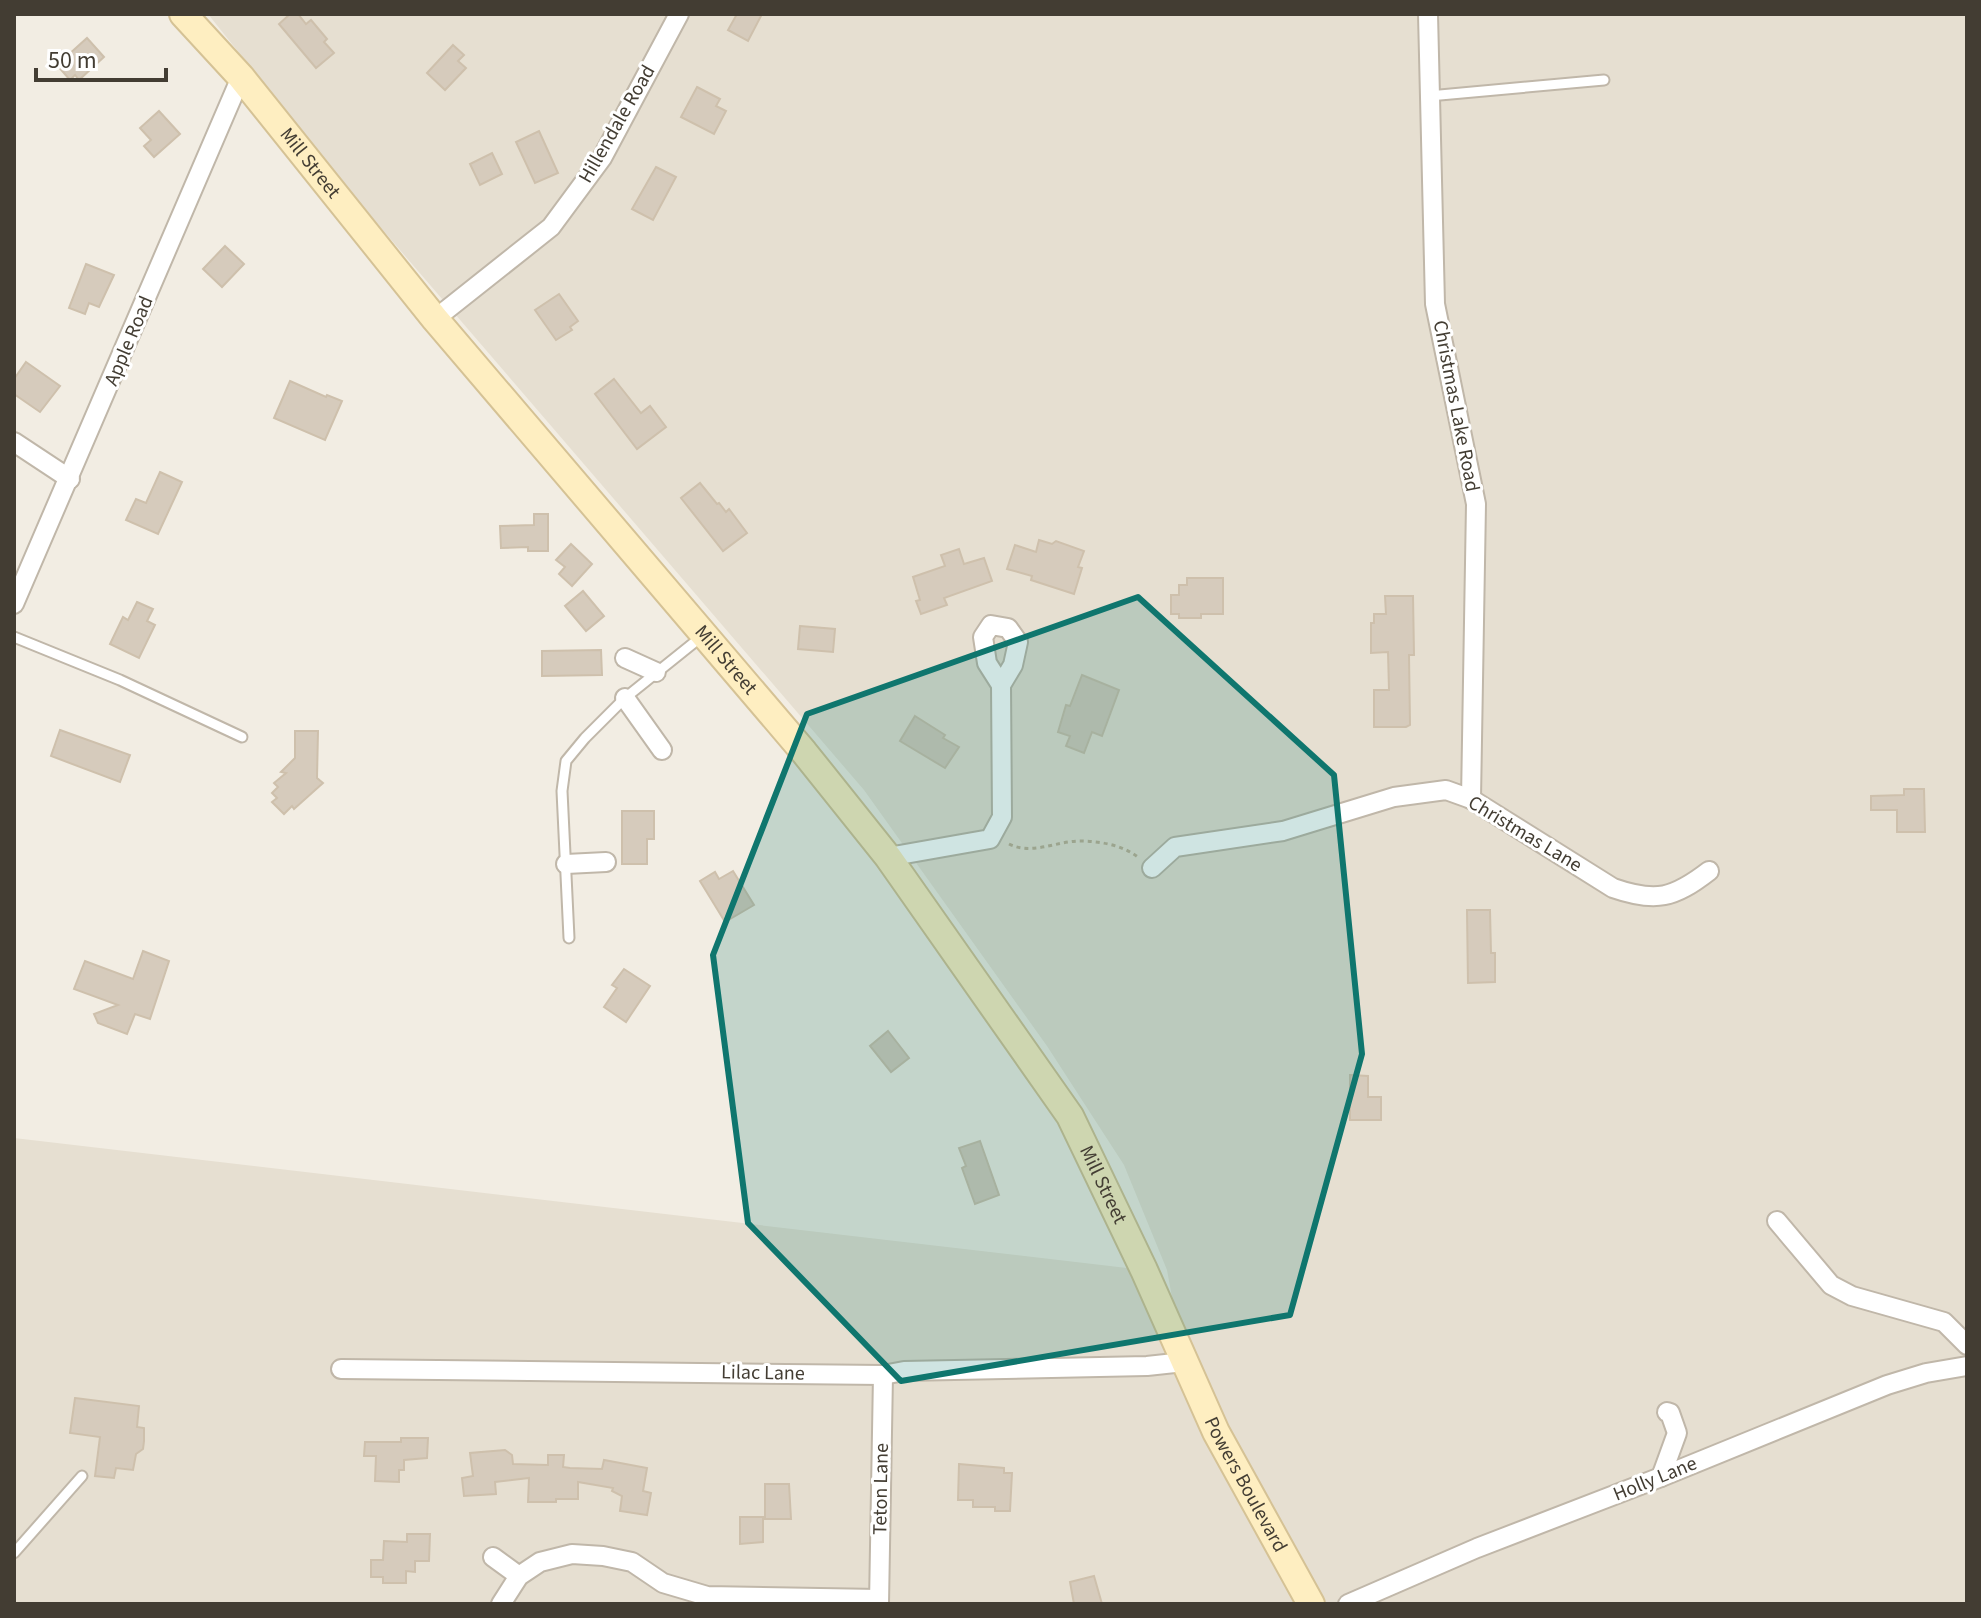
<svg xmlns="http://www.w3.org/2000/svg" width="1981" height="1618" viewBox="0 0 1981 1618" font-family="'Source Sans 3',sans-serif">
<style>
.residential{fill:#e6dfd1}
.building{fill:#d6cbbc;stroke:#cec0ac;stroke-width:2}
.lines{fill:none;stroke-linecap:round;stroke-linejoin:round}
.lane-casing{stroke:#c0b7a9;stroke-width:13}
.street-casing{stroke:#c0b7a9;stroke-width:22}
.secondary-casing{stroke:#d5c295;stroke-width:30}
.path{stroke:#bfb097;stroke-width:3;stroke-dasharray:4 4;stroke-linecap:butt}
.lane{stroke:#fff;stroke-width:9}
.street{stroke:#fff;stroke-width:18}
.secondary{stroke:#feeec1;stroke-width:26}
.marked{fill:#0f766e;fill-opacity:0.2;stroke:#0f766e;stroke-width:6;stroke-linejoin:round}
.labels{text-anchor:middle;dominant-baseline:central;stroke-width:6;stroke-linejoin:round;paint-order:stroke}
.street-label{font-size:20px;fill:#433d33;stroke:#fff}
</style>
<rect width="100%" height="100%" fill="#f2ede3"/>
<path class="residential" d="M208,14H1967V1604H14V1138L1144,1270L1183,1357L1167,1270L1124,1165L1047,1046L864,790L357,200Z"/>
<g class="building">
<path d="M290,14H298L306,24L311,20L327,39L324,42L334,53L316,68L279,24Z"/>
<path d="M737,14H762L748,41L728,30Z"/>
<path d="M87,38L104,57L79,80L75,75L70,80L57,65Z"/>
<path d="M453,45L464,55L458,61L466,68L445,90L427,73Z"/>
<path d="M697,87L720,99L716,106L726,111L714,134L681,117Z"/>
<path d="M159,111L180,134L154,157L144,146L151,140L140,128Z"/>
<path d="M539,131L558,173L535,183L516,142Z"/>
<path d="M492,153L502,174L480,185L470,164Z"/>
<path d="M656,167L676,177L653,220L632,209Z"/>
<path d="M225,246L244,264L222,287L203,269Z"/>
<path d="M86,264L114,275L99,307L89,303L85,314L69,308Z"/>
<path d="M559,294L578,321L570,327L572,330L556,340L535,310Z"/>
<path d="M26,362L60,386L40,412L14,394V379Z"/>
<path d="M614,379L641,413L650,406L666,427L637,449L595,394Z"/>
<path d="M290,381L326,397L327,395L342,401L325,440L274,418Z"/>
<path d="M160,472L182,482L158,534L126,520L136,499L146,503Z"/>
<path d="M700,483L717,504L719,503L726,512L729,509L747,533L723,551L681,498Z"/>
<path d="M534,514H548V551H528V547L501,548L500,526L534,525Z"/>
<path d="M1039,540L1052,544L1056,541L1084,551L1078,567L1082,568L1074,594L1031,580L1032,576L1007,569L1015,545L1036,552Z"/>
<path d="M571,544L592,564L572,586L559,574L565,567L556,560Z"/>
<path d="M959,549L964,564L984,558L992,581L944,598L947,605L921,614L916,601L920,600L913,577L945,566L941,555Z"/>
<path d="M1187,578H1223V614H1201V618H1179V614H1171V595H1179V585H1187Z"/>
<path d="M583,591L604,616L586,631L565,606Z"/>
<path d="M1385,596H1413L1414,655H1409L1410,725L1406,727H1374V690H1389L1388,652L1371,653V623H1374V614H1386Z"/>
<path d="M137,602L153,609L147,621L155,625L139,658L110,644L123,617L128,620Z"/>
<path d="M800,626L835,629L833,652L798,649Z"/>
<path d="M601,650L602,675L542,676V651Z"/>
<path d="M1082,675L1119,690L1102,736L1092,732L1084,753L1066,746L1070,736L1058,732L1066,705L1070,706Z"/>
<path d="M915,716L945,735L943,738L959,747L945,768L900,741Z"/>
<path d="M60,730L130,755L120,782L51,756Z"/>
<path d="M295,731H318L317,778L323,783L294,809L292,806L284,814L272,802L277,798L272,793L278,787L274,783L286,773L281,772L295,758Z"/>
<path d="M1904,789H1924L1925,832H1897V810H1871V796L1904,795Z"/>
<path d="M622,811H654V839H647V864H622Z"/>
<path d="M733,871L754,905L725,922L700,881L715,872L719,879Z"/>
<path d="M1467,910H1490L1491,953H1495V982L1468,983Z"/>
<path d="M143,951L169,961L150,1019L135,1014L127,1034L98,1023L94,1014L118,1005L74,989L85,961L133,979Z"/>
<path d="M624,969L650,986L626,1022L604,1007L617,988L612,985Z"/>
<path d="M888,1031L909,1058L891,1072L870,1046Z"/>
<path d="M1350,1075L1368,1076V1097H1381V1120H1350Z"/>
<path d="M980,1141L999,1195L975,1204L962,1168L966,1166L959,1148Z"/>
<path d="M75,1398L139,1406L137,1427L144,1428V1441L143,1449L136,1454L133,1470L116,1468L114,1478L95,1476L100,1437L70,1433Z"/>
<path d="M401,1438H428L427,1458L404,1460V1470H399V1482L375,1481L376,1456H364L365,1442H401Z"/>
<path d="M505,1450L512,1455L513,1464L548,1465V1455H564L563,1467L570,1468L602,1469L604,1460L647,1468L643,1491L651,1493L647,1515L620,1511L622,1496L612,1491L613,1488L578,1482V1499H556V1502H528L529,1478L495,1482L496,1494L464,1496L462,1478L473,1476L470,1453Z"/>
<path d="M959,1464L1004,1468V1473H1012L1010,1511H995V1507H973V1500H958Z"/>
<path d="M765,1484H789L791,1519H765Z"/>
<path d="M740,1517H763V1542L740,1544Z"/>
<path d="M407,1534H430L429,1561H415V1572L406,1571V1583H383V1577H371V1560H383L384,1541L407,1542Z"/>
<path d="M1094,1576L1102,1604H1074L1070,1582Z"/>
</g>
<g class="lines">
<g class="lane-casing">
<g id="lane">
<path d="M1429,96L1604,80"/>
<path d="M14,637L120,680L242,737"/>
<path d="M569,938L562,791L566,761L585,738L625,698L701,637"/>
<path d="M14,1553L82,1476"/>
</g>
</g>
<g class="street-casing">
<g id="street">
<path d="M1428,14L1435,304L1476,504L1471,799"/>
<path d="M435,319L551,227L602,158L679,14"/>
<path d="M14,442L70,479"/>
<path d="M14,604L241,77"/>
<path d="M625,658L656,672"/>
<path d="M625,698L662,750"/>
<path d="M888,857L990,839L1002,817L1001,685L987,663L983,637L991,625L1008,628L1018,642L1013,665L1001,685"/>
<path d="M566,864L606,862"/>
<path d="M1152,868L1175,847L1283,831L1394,797L1446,790L1471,799L1613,888C1656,903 1674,898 1709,871"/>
<path d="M1777,1221L1831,1285L1852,1296L1944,1322L1967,1345"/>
<path d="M341,1369L883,1375L904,1371L1147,1366L1184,1362"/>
<path d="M1661,1477L1677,1433L1670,1413L1667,1412"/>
<path d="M493,1557L519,1576"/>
<path d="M501,1604L519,1576L540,1562L572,1554L603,1556L632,1562L663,1583L707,1596L879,1599"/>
<path d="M879,1604L883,1375"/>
<path d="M1348,1604L1477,1548L1661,1477L1887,1385L1926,1373L1967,1366"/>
</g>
</g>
<g class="secondary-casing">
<g id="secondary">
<path id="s1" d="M183,14L241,77L435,319L804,752L888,857L1070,1116L1144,1270L1216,1432L1311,1604"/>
</g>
</g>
<path class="path" d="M1009,844C1031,855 1055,842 1078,841C1100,841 1123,845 1139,858"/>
<use href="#lane" class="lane"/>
<use href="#street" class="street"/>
<use href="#secondary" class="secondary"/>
</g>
<path class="marked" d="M1138,597L1334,775L1362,1054L1290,1315L901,1381L748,1223L713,955L807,714Z"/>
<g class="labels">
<g class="street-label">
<text transform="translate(617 124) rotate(-60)">Hillendale Road</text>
<text stroke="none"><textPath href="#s1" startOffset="196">Mill Street</textPath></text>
<text transform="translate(129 341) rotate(-67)">Apple Road</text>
<text transform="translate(1456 406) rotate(79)">Christmas Lake Road</text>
<text stroke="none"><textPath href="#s1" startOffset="844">Mill Street</textPath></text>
<text transform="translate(1525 834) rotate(31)">Christmas Lane</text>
<text stroke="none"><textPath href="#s1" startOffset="1492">Mill Street</textPath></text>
<text transform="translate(763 1373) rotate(1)">Lilac Lane</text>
<text transform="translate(1655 1479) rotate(-22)">Holly Lane</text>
<text stroke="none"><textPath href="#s1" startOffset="1824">Powers Boulevard</textPath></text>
<text transform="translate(881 1489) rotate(-89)">Teton Lane</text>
</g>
</g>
<rect width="1981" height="1618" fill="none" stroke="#433d33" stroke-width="32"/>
<path d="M36 68v12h130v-12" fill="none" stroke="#433d33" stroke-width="4"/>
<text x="48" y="68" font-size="24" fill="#433d33" stroke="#ffffff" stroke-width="6" paint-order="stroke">50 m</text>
</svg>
